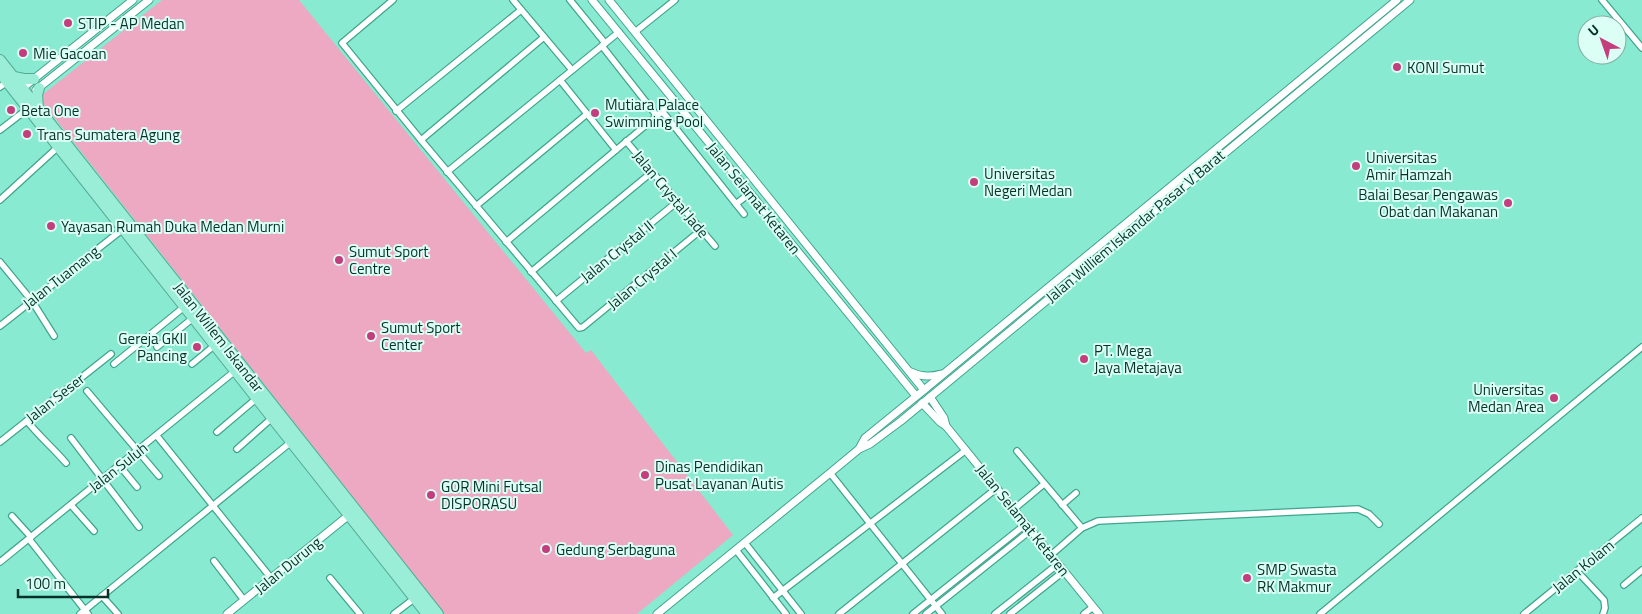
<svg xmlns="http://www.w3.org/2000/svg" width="1642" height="614" viewBox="0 0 1642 614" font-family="'Titillium Web',sans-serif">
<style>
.green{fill:#eca9c1}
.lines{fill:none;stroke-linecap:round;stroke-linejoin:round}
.minor-casing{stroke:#40a58e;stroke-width:8}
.tertiary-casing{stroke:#40a58e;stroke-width:9}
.trunk-casing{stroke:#56aa95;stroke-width:12}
.minor{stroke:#fff;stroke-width:5.5}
.tertiary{stroke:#fff;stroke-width:7}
.trunk{stroke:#9aeed8;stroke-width:10}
.poi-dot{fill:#c43d7c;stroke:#dbfff4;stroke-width:2}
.labels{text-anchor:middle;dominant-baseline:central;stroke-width:4;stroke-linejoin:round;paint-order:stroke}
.poi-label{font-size:15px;fill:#053229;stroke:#dbfff4;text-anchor:start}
.street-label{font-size:15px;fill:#053229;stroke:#dbfff4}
</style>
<rect width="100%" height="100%" fill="#89ead2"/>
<path class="green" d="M162,0H299L586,353L591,350L733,535L637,614H445L42,102V95Z"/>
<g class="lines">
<g class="minor-casing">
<g id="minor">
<path d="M393,0L342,43L421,140L579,328L583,327L701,230"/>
<path d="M513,0L572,70"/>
<path d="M570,0L605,43"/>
<path d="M1602,0L1642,48"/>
<path d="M635,32L675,0"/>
<path d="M602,46L657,116"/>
<path d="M560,80L616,150L675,101"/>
<path d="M0,87L7,82"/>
<path d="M396,111L521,10"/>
<path d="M662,111L744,214"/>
<path d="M0,130L30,107"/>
<path d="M421,140L544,37"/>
<path d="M626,141L715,246"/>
<path d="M447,172L619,32"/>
<path d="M0,200L58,147"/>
<path d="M736,204L750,193"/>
<path d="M476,206L587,114"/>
<path d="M506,242L616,150"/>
<path d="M0,262L32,301L54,336"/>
<path d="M531,272L652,172"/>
<path d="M556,301L677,202"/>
<path d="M0,326L123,229"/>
<path d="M157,347L193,318"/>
<path d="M114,364L184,307"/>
<path d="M192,364L215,345"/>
<path d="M87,391L159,476"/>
<path d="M27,421C39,436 53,448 66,463"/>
<path d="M217,432L257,398"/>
<path d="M157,436L271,578"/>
<path d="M71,438L139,527"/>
<path d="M0,442L111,354"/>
<path d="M237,449L272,418"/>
<path d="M1017,451L1082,528"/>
<path d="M119,465L137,487"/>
<path d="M830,473L942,614"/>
<path d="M71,505L94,531"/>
<path d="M1062,505L1076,493"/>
<path d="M1014,509L1044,484"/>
<path d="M12,516L31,537"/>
<path d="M29,539L88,614"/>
<path d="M745,543L801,614"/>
<path d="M736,550L786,614"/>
<path d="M1051,555L1082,528L1098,521L1358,509L1369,514L1379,524"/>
<path d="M214,561L244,600"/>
<path d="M0,562L235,371"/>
<path d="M1577,571L1604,600L1605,608L1603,614"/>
<path d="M330,578L360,614"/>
<path d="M1624,585L1642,570"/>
<path d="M102,596L118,614"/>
<path d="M773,598L966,450"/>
<path d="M80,614L291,442"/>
<path d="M394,614L415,598"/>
<path d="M839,614L997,488"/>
<path d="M913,614L1026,524"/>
<path d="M926,614L1031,530"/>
<path d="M995,614L1058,564"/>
<path d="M1010,614L1064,571"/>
<path d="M1084,614L1093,607"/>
<path d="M1320,614L1642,347"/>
<path d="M1524,614L1642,518"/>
</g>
</g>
<g class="tertiary-casing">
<g id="tertiary">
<path d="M592,0L916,396"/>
<path d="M609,0L924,390"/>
<path d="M20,90L133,0"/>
<path d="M36,90L149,0"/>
<path d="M911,372C921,377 931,377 941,374"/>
<path d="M930,397L944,418L946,426"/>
<path d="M922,403L940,422L946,426L1099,614"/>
<path d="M859,449L870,444L901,421L1410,0"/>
<path d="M227,614L349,515"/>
<path d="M657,614L830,473L859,449L865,438L924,390L1397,0"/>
</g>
</g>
<g class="trunk-casing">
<g id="trunk">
<path d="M0,60L438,614"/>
<path d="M0,73L427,614"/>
<path d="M14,77L24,79H34"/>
<path d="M38,107L37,95L39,88"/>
</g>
</g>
<use href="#minor" class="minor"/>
<use href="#tertiary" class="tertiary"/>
<use href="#trunk" class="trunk"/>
</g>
<g class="poi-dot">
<circle cx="68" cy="23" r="5"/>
<circle cx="23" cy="53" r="5"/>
<circle cx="1397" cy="67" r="5"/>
<circle cx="11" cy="110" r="5"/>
<circle cx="595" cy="113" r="5"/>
<circle cx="27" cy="134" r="5"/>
<circle cx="1356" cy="166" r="5"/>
<circle cx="974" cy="182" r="5"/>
<circle cx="1508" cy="203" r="5"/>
<circle cx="51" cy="226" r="5"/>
<circle cx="339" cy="260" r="5"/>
<circle cx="371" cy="336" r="5"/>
<circle cx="197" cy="347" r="5"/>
<circle cx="1084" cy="359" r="5"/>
<circle cx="1554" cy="398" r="5"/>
<circle cx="645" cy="475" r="5"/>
<circle cx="431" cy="495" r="5"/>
<circle cx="546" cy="549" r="5"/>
<circle cx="1247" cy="578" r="5"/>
</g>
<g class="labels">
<g class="poi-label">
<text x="78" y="23">STIP - AP Medan</text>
<text x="33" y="53">Mie Gacoan</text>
<text x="1407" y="67">KONI Sumut</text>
<text x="605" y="104">Mutiara Palace<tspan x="605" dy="17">Swimming Pool</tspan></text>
<text x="21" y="110">Beta One</text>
<text x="37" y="134">Trans Sumatera Agung</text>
<text x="1366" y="157">Universitas<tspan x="1366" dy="17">Amir Hamzah</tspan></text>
<text x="984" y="173">Universitas<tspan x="984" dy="17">Negeri Medan</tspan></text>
<text x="1498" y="194" text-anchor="end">Balai Besar Pengawas<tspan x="1498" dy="17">Obat dan Makanan</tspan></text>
<text x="61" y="226">Yayasan Rumah Duka Medan Murni</text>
<text x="349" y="251">Sumut Sport<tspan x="349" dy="17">Centre</tspan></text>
<text x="381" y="327">Sumut Sport<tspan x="381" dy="17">Center</tspan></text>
<text x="187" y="338" text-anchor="end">Gereja GKII<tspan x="187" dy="17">Pancing</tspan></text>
<text x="1094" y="350">PT. Mega<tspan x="1094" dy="17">Jaya Metajaya</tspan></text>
<text x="1544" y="389" text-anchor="end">Universitas<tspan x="1544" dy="17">Medan Area</tspan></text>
<text x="655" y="466">Dinas Pendidikan<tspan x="655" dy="17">Pusat Layanan Autis</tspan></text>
<text x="441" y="486">GOR Mini Futsal<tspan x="441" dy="17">DISPORASU</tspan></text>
<text x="556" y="549">Gedung Serbaguna</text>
<text x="1257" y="569">SMP Swasta<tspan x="1257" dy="17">RK Makmur</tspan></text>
</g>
<g class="street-label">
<text transform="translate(671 194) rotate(50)">Jalan Crystal Jade</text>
<text transform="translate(754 198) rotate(51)">Jalan Selamat Ketaren</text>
<text transform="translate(1135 226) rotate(-40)">Jalan Williem Iskandar Pasar V Barat</text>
<text transform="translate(617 251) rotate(-39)">Jalan Crystal II</text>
<text transform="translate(61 277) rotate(-38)">Jalan Tuamang</text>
<text transform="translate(642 279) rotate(-40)">Jalan Crystal I</text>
<text transform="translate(219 337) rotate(52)">Jalan Willem Iskandar</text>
<text transform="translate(55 398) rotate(-38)">Jalan Seser</text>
<text transform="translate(118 467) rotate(-38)">Jalan Suluh</text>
<text transform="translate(1023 520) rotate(51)">Jalan Selamat Ketaren</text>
<text transform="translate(288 565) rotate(-39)">Jalan Durung</text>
<text transform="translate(1583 566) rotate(-39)">Jalan Kolam</text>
</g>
</g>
<g transform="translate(1602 40) rotate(319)"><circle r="24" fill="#dbfff4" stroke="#85ada3"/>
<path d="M0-4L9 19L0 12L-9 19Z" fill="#c43d7c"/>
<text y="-8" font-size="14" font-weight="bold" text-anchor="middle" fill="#053229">U</text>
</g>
<path d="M18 589v8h90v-8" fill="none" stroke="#053229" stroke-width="2.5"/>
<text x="25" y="589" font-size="15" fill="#053229" stroke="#dbfff4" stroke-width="4" paint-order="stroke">100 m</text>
</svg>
